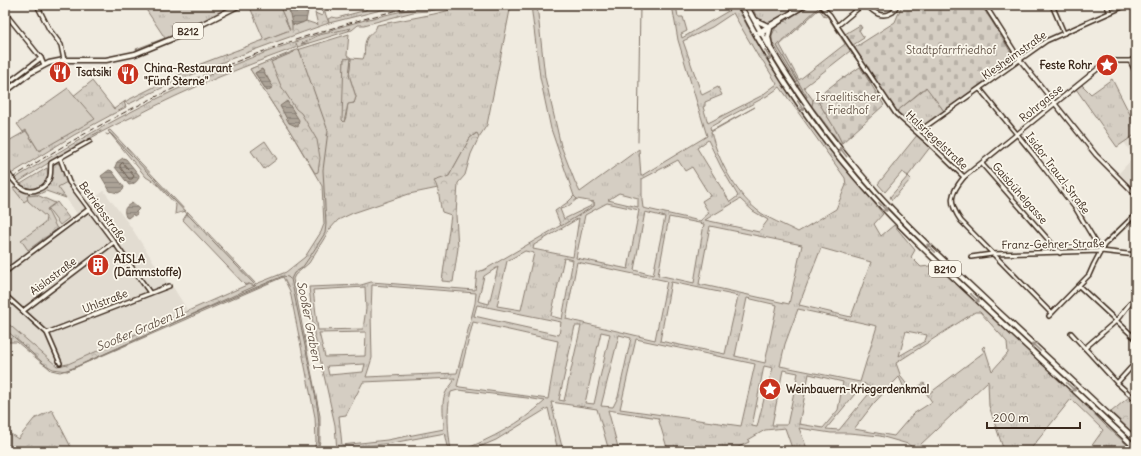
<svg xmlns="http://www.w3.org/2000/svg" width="1141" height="456" viewBox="0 0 1141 456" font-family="Delius,sans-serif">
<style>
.built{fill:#e2dcd1}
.grass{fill:url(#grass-tufts);stroke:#887c70;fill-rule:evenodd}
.forest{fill:url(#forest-crowns);stroke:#887c70;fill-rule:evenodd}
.cemetery{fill:url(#cemetery-stones);stroke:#887c70}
.pitch{fill:#d5cec3;stroke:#887c70}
.water{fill:url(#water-rules);stroke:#7f7367}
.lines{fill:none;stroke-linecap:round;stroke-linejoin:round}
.shore{stroke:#685a4e;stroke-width:1}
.stream{stroke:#7f7367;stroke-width:1}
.minor-casing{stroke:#3b2a1e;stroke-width:6}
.major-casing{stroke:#3b2a1e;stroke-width:7}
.minor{stroke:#fbf7ec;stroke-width:3}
.major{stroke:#fbf7ec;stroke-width:4}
.rail{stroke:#3b2a1e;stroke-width:1;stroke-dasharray:6 3;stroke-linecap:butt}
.oneway{stroke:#9b9085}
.labels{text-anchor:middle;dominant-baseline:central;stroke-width:3.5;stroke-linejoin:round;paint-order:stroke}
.shield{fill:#fbf7ec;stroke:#75685c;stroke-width:1}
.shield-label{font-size:10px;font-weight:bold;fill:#3b2a1e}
.park-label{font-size:11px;fill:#625347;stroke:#fbf7ec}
.street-label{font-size:11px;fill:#3b2a1e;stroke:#fbf7ec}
.poi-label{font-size:11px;font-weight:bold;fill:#3b2a1e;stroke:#fbf7ec;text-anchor:start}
.water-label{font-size:12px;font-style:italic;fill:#635448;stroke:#fbf7ec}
</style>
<defs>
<pattern id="grass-tufts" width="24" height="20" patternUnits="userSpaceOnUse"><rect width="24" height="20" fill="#d5cec3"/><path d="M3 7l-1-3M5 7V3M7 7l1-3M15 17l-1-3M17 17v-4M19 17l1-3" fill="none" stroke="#b8b1a7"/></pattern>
<pattern id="forest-crowns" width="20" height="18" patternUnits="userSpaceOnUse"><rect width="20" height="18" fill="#d5cec3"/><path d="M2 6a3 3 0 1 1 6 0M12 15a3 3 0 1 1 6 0" fill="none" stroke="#b8b1a7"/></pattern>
<pattern id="cemetery-stones" width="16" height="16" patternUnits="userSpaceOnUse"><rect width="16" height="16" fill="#d5cec3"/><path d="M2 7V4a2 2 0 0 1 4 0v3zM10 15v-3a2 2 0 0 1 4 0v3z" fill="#b8b1a7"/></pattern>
<pattern id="water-rules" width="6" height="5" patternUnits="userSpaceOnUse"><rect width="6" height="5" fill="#aca397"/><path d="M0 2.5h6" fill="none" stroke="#8d857b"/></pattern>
</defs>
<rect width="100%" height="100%" fill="#f0ebe0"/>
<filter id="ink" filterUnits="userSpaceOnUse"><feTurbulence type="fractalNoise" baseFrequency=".025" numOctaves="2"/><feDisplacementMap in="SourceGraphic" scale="8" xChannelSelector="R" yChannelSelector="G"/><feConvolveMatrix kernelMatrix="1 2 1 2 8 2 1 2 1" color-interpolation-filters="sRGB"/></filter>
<g filter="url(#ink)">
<g class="built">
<path d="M1136,134V190L1119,173L1134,157L1124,142Z"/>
<path d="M67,182L85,205L104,191L131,227L168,284L173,287L188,311L68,364L57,366L5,321V275L80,218L58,187Z"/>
<path d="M13,188L24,202L27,196L37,195L57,202L48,209L61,227L5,270V194Z"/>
</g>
<g class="grass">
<path d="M143,5H232L229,8L171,37L137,51L136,49L165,38Z"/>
<path d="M249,5H279L290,30L264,40Z"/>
<path d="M375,5H401L329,23L328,19L332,17L337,18L366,10L367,7Z"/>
<path d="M430,5H452L449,7L429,11L413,12L364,25H358L352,30L348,31L350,29L302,43H309C251,63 188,88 134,117H132C91,136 54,159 17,183L14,179C49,158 83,137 119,118C187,82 260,52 334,29C365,19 398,12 430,5Z"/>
<path d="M471,5H511L487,125L479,137L476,133L470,138L449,176L438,188L409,194L353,213L338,220L330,229L309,263L295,275L293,279L320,416V441L318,451H314L316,441L315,417L290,291L283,277L67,371L254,286L249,284L245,285L183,220L188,212L256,284L286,272L305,257L321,232L324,224L322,186L290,131L250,69L294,52V51L349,34L347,55L351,58L363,59C366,53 363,45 367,38C370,33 376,31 377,25L434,14ZM344,59H351L349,75L356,97L354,103H348L346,117L344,122Z"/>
<path d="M531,5H537L545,77L561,146L575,182L580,192L639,149L641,176L707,136L678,40L672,5H676L678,17H683L687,31L681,34L682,38L730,10L727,5H736C775,81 829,148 883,214L874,224L881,236L894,225L915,250L911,257L921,267L937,265L1073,392L1105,425L1134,451H1088L1103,430L1071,399L1029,451H1004L989,406L988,381L919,446L926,451H919L917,449L915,451H910L912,447L908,444L880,436L849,433H831L799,428L808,451H793L785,428L765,430L748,440L749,442L730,451H668L658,418L608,410L619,451H609L597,409L551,402L563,451H558L548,408L496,440L470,451H461C492,438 520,424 545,401L527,398L458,390L451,392C446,412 448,430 451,451H449L445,433L392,443L342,449V451H337L335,425L323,371L314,333L309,287L361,285L371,282L475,290L477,272L484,270L594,206V202L577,199L574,196L551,129L540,77ZM733,13L759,58L763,61L777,84L761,96L708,123L703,107L705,106V102L722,95L718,87L702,95L683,41L712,27ZM780,87L845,178L846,185L836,209L798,232C785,225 768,219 757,210C735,192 718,160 711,132L755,107L711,131L710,127L767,96ZM708,140L721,167L738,196L730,202L697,148ZM678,160L685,171L692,167L710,196L702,201L709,213L700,221L643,208L642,200V179ZM619,193L638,198V207L608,200ZM740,199L753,211L768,220L759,232L705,220ZM607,203L639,210L628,269L576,258L585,215ZM645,212L665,217L653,275L634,270ZM669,217L704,224L694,283L658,275ZM579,218L573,257L533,249L534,245ZM710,226L802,245L789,304L699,284ZM821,248L871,262L851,317L799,305ZM525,251L534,253L521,310L497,306L507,261ZM564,258L573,260L562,319L551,316ZM577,262L667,281L655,340L566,319ZM498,267L489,304L478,301L484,276ZM671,282L738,296L725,354L660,341ZM372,285L476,293L475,303L457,373L366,377L372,358L371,314ZM365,287L366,309L363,329L318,330L313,290ZM747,298L777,305L765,363L735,356ZM477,305L561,322L559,335L474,316ZM798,309L877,326L860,382L780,366L785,344ZM975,312H980L1007,342L1008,353L992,371L984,346L982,348L984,352L930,393L924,383L912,391L901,377L896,363ZM473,322L558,341L548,399L460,387L457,386ZM575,326H581L564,401L559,400ZM906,331L927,335L925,341L899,356ZM366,332L365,356L325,357L319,333ZM601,332L610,334L594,404L585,403ZM619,335L631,338L618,397L613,407L601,406ZM636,339L755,364L741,426L620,409ZM365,364L363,372L329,375L327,366ZM764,366L773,368L766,391L757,427L752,426ZM783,370L798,373L787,425H772ZM809,374L843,382L838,410L823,428L799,424ZM899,377L906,392L914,393L923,388L932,402L913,414L894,436L854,429L874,403ZM455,378C453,385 447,388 445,394C441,403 444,420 444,429L387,440L342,445L339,416L346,415L363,382ZM864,383L872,390L839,430L826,429Z"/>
<path d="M755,5H795L796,8L770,22C759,23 756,16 752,7Z"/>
<path d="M818,6L829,17L872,82L871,83L858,62L850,51L804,87L813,100L812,106L806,98L807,97L777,46ZM819,9L825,17L827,16L845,44L799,80L780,45Z"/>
<path d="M761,36L854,170L993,311L991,310C910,235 838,164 779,70C775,62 760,43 761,36Z"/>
<path d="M1112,79L1136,126V134L1117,147L1076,89L1081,84L1091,94Z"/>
<path d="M92,81L114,109L124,102L126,107L74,135L11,174H10L5,167V143L26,131L39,151L72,97Z"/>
<path d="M927,87L944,111L917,130L904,121L896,112Z"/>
<path d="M110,130L186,211L175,214L176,205L157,184L146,177L108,131Z"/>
<path d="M918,134L931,146L908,176L911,179L892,200L890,197L908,176L902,172L885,192L878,184Z"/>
<path d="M56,163L60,164L67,182L58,187L66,198L46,191L37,195L28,196V199L24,202L13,188L16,187C27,196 45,194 51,179C53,175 52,171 52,166Z"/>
<path d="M47,168L48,177C43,188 29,193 19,185Z"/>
<path d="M57,202L69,218L60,225L48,209Z"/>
<path d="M1059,373L1062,374L1136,443V445Z"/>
<path d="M52,410L73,451H5V430L18,439L34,419Z"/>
</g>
<g class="forest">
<path d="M279,5H288L293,24L296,25L306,21L318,25L315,13L322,16L324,13L321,11L322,8L321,5H322L329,23C261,47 193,71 129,104L124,102L198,65L290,30Z"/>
<path d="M810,5H818V8L777,46L807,97L806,98L772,42V35L776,27Z"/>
<path d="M351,28L348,31L309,43L301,44L319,35Z"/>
<path d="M294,51V52L271,62L281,86L296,109L301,113L317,140L320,158L318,172L315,173L290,131L250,69ZM262,69L273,87L267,91L255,73Z"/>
<path d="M351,58L349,75L356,97L354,103L348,104L344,122L342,120L344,59Z"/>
<path d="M816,98L834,127L842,143H840L812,106L813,100Z"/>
<path d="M477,133L479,137L471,154L465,175L458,183L456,215L458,248L453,282L442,281L451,215L442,212C439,202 440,190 434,181L449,176L470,138Z"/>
<path d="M265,141L277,159L264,169L251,151Z"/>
<path d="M37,195L55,203L47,209L57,229L28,250L21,240L45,223L46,217L28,201L27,196Z"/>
<path d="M574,196L577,199L567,207L560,209L564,219L591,206L592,202H594V206L561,226L555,211L568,202Z"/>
<path d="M249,284L255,286L67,371L53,369L42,363L17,342H5V321L57,366L68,364Z"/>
<path d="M1129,397L1136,403V436L1111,412Z"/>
</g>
<g class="cemetery">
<path d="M902,5H981L991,20L1015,59L944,111L926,87L896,112L854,48L895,22Z"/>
<path d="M860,25L862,28L859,30L864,38L853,45L845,34Z"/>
<path d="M860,67L884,105L842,143L834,127L816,98L843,77L844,78Z"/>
</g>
<path class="pitch" d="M68,88L95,119L39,151L26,130L23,132L17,124Z"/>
<g class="water">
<path d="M288,5H307L308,11L306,21L296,25L292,24Z"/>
<path d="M262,69L273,87L267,91L255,73Z"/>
<path d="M287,101L299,120L298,127L289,123L280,106Z"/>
<path d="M123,158L126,159L139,175C139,181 134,184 129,185L115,167L117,162Z"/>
<path d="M109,170L112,171L124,187L123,190L118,193L110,191L101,176Z"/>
<path d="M132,203L139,209L136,212L137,214L134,216L133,214L128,218L126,217C123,209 125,207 132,203Z"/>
</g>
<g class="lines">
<path class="shore" d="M123,163L134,176L132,179H129L120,167V165Z"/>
<g class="stream">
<path d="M224,5H231"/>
<path d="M292,24V30"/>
<path d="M296,43L298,48"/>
<path d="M299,49L328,131L323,170L326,224L325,233L311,255L302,268L294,273L291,279C297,306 302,333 308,360C314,390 323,421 317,451"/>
<path d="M106,134L108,135L110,133L256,286"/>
<path d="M93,135L101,131"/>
<path d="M638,142L640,5"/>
<path d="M5,329L51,370L60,372L73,368L173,323L283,276L288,277L290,279"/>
</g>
<g class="minor-casing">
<g id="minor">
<path d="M37,5L49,29L61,45L64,60"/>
<path d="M820,5L830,15L837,26L896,114L931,145L964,177"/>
<path d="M867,5C874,13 882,19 893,12L897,5"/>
<path d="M985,5L1020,60L1096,155L1136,195"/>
<path d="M1052,5L1064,33"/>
<path d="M1106,5L1110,12"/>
<path d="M5,13L41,58L44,65"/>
<path d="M837,26L862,5"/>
<path d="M5,57L6,56"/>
<path d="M1130,61L1136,73"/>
<path d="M5,85L41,58"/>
<path d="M980,89L1034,155L1076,209L1101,251"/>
<path d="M918,132L1046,41L1127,5"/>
<path d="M60,158L69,182L114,242L150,293"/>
<path d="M982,164L1060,253"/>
<path d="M5,169C13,180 23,197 39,189C42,188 46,185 48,181C52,176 50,169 51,163L90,141"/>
<path d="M971,257L992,254L1101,251L1136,255"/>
<path d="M5,272L89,209"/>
<path d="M1079,286L1136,339"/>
<path d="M5,295L47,333L60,363"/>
<path d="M23,311L114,242"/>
<path d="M1051,313L961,221C948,202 950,194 964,177L1100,67L1115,61H1130L1136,58"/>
<path d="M1049,316L1089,275L1093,266L1104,245L1136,214"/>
<path d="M47,333L169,286"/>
<path d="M1071,333L1117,383L1136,400"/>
<path d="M1085,348L1116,321L1136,296"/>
<path d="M1117,383L1136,362"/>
</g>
</g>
<g class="major-casing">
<g id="major">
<path d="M740,5C776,75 821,140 874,198C909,237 948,272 986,308C1036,355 1086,401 1136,448"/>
<path d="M746,5C782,73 826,136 877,193C912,232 952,268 990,304C1039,349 1087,395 1136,440"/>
<path d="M755,20L768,26"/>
<path d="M759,32L805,5"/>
<path d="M760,34L781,20"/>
<path d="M770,45L768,37L770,29"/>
<path d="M5,92L30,73L49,63L64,60H106L135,54L179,36L240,5"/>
</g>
</g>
<use href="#minor" class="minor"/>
<use href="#major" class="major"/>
<path class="rail" d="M5,183C130,99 273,38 420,5"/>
</g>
<defs><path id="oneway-shaft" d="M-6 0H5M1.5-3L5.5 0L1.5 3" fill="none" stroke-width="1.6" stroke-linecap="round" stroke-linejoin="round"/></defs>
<g class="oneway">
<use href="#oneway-shaft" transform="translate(768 55) rotate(59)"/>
<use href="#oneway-shaft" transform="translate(801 106) rotate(55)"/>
<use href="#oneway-shaft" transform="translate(843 152) rotate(-128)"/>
<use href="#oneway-shaft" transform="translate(883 207) rotate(46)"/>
<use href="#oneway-shaft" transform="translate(931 248) rotate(-136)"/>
<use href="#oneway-shaft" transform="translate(975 298) rotate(43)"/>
<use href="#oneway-shaft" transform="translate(1036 347) rotate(-137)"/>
<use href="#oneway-shaft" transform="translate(1071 387) rotate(43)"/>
</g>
</g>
<defs>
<g id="sight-disc" transform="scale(1.15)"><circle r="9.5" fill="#c8321e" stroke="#fbf7ec"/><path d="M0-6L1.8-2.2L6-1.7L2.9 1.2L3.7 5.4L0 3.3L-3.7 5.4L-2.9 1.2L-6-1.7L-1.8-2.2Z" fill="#fff"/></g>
<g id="restaurant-disc" transform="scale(1.15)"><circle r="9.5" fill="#c8321e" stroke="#fbf7ec"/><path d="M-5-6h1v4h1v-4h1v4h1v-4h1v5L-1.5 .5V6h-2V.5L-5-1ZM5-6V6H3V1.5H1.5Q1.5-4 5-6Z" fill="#fff"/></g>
<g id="building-disc" transform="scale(1.15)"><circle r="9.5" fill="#c8321e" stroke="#fbf7ec"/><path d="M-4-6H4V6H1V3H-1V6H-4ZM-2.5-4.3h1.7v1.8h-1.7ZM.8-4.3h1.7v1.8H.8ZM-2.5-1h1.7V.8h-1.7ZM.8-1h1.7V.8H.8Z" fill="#fff"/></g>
</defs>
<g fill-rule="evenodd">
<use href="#sight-disc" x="1107" y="65"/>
<use href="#restaurant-disc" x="60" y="72"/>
<use href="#restaurant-disc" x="128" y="74"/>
<use href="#building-disc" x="98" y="265"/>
<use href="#sight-disc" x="770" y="389"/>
</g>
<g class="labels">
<g class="shield">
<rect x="173" y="23" width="30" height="16" rx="3"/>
<rect x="929" y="261" width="32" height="16" rx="3"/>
</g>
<g class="shield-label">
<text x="188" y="31">B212</text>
<text x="945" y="269">B210</text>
</g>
<g class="park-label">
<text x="951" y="50">Stadtpfarrfriedhof</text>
<text x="848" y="97">Israelitischer<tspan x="848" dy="13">Friedhof</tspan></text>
</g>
<g class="street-label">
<text transform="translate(1014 55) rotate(-35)">Klesheimstraße</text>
<text transform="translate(1041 103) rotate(-39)">Rohrgasse</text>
<text transform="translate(937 140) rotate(43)">Halsriegelstraße</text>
<text transform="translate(1058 173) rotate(53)">Isidor Trauzl-Straße</text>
<text transform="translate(1020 193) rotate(49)">Gaisbühelgasse</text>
<text transform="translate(103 212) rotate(54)">Betriebsstraße</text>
<text transform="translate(1053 244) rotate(-1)">Franz-Gehrer-Straße</text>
<text transform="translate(53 276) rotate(-37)">Aislastraße</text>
<text transform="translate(105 301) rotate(-21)">Uhlstraße</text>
</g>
<g class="poi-label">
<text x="1092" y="65" text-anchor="end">Feste Rohr</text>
<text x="144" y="68">China-Restaurant<tspan x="144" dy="13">"Fünf Sterne"</tspan></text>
<text x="76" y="72">Tsatsiki</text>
<text x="114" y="259">AISLA<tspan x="114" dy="13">(Dämmstoffe)</tspan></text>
<text x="786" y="389">Weinbauern-Kriegerdenkmal</text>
</g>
<g class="water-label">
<text transform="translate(310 325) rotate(79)">Sooßer Graben I</text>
<text transform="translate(140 329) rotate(-23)">Sooßer Graben II</text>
</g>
</g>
<rect width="1141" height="456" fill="none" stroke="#fbf7ec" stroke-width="20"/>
<rect x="10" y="10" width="1121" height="436" fill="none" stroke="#3b2a1e" stroke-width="1.5" filter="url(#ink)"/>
<path d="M987 422v6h93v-6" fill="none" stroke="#3b2a1e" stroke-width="2"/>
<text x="993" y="422" font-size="12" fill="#3b2a1e" stroke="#fbf7ec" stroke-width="3" paint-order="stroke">200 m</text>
</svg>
